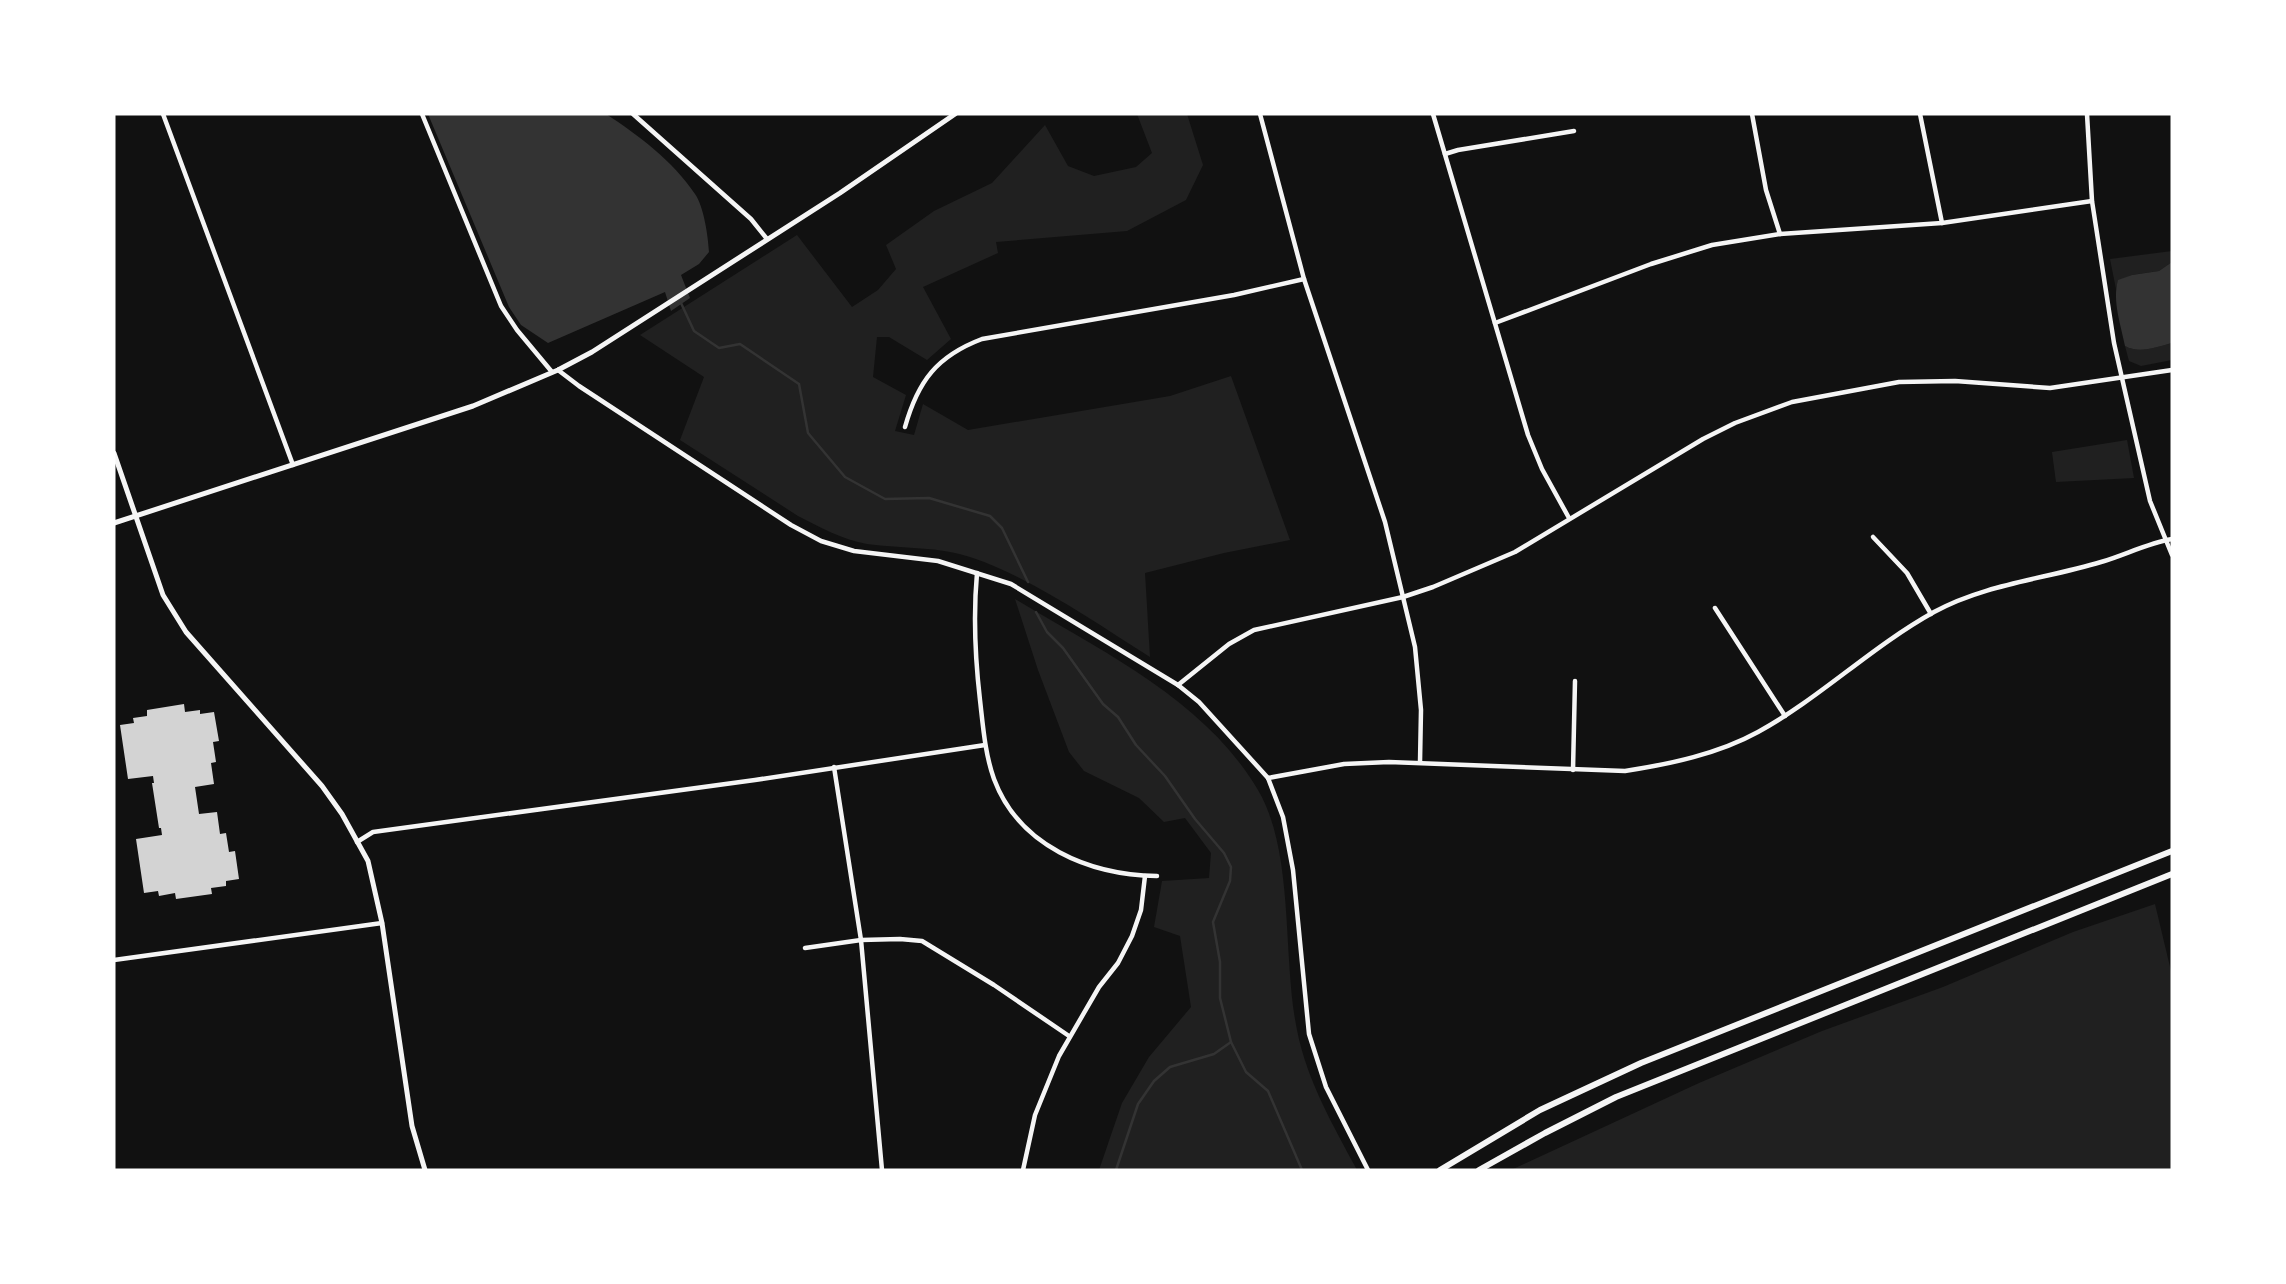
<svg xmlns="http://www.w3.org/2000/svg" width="2286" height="1284" viewBox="0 0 2286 1284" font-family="'Alegreya Sans',sans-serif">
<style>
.green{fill:#202020}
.water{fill:#333}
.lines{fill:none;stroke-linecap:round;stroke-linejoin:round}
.stream{stroke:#333;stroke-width:2.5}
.building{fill:#d3d3d3}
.minor{stroke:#f5f5f5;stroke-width:4.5}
.tertiary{stroke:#f5f5f5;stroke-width:5}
.secondary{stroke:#f5f5f5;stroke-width:6}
</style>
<rect width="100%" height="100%" fill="#111"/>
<g class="green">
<path d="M1137,114H1187L1203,165L1186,200L1127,231L996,242L998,253L923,287L951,339L927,360L889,337H877L873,377L906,395L895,431L914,435L923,404L968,430L1170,396L1231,376L1290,540L1224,553L1145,573L1150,657C1096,623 1034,579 973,558C940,546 902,549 867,544C843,540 820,527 798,516L680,440L704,377L640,335L797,235L852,307L878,290L896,269L886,245L934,211L992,183L1045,125L1068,166L1094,176L1136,167L1152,153Z"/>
<path d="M2172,251V262L2159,271L2132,275L2118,281L2116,289L2110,259Z"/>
<path d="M2172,343V360L2141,366L2129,361L2125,346C2139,354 2157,347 2172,343Z"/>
<path d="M2127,440L2134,478L2056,482L2052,452Z"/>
<path d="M1015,599C1101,651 1205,700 1258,790C1295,853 1282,958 1297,1030C1307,1081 1333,1125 1357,1170H1099L1122,1103L1149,1057L1191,1007L1180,936L1154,927L1162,881L1209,878L1211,853L1185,818L1164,822L1139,798L1084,771L1069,752L1038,670Z"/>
<path d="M2155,904L2171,971L2172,1170H1511L1699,1083L1822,1031L1943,987L2073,932Z"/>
</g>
<g class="water">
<path d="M428,114H606C638,135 673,161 695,194C704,207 708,236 709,252L699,264L681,275L690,298L671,311L665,292L548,343L521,325L509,307Z"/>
<path d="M2172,262V343C2157,347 2139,354 2125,346C2121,325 2112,301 2118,280L2132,275L2159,271Z"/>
</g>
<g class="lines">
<g class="stream">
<path d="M681,303L694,331L719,348L740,344L799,384L808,433L845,477L885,499L929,498L990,516L1002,528L1028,582"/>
<path d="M1036,612L1047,632L1063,648L1103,704L1118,717L1136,745L1165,776L1195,819L1224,853L1231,867L1230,881L1213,922L1220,962V998L1231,1042L1246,1072L1268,1091L1302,1170"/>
<path d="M1116,1170L1138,1104L1154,1081L1170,1067L1214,1054L1231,1042"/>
</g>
</g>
<path class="building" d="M184,704L185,712L200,710V714L214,712L219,741L213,742L216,762L211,763L214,784L195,787L199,814L217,812L220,834L226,833L229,852L235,851L239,879L226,881V886L211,888L212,894L176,899L175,893L159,896L158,891L144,893L136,839L162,835L161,828H159L152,783H154L153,776L128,779L120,725L134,723L133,718L147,716V710Z"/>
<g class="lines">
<g class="minor">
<path d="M163,114L293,465"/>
<path d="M422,114L501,306L517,330L552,372"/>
<path d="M633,114L751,219L767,239"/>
<path d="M1260,114L1304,279L1385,522L1415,647L1421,710L1420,762"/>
<path d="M1433,114L1528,435L1542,469L1569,518"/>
<path d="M1752,114L1766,190L1780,234"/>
<path d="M1920,114L1942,223"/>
<path d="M2087,114L2092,201L2114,343L2150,501L2172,555"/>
<path d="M1445,154L1458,150L1574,131"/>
<path d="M1495,323L1651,264L1712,245L1780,234L1942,223L2092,201"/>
<path d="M558,370L579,386L791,525L821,541L854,551L938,561L1011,584L1178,685L1199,702L1268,778L1283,817L1293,870L1309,1034L1326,1087L1368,1170"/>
<path d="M905,427C918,381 937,356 982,339L1234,295L1304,279"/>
<path d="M1873,537L1907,573L1931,614"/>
<path d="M977,573C973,617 975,657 980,700C983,726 985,754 994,779C1019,846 1089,875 1157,876"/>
<path d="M1715,608L1785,716"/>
<path d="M1178,685L1229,644L1254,630L1403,597L1433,587L1515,552L1703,439L1735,423L1792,402L1899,382L1955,381L2050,388L2172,370"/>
<path d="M834,767L861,940L882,1170"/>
<path d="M1573,770L1575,681"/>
<path d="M1268,778L1344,764L1389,762L1625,771C1670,764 1718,754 1758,732C1820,698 1871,647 1934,612C1985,584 2045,579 2101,562C2125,555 2148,543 2172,539"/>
<path d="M357,842L373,832L755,780L985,745"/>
<path d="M805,948L861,940L900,939L922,941L994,985L1069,1036"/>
<path d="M114,960L382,923"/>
<path d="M1023,1170L1035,1115L1059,1056L1099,987L1118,963L1132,936L1141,910L1145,876"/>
</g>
<g class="tertiary">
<path d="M114,453L163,595L186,632L322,786L342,814L368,861L382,923L412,1126L425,1170"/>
<path d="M114,523L473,406L558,370L592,352L840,193L955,114"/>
</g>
<g class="secondary">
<path d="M1440,1170L1540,1110L1641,1063L2172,851"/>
<path d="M1479,1170L1545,1133L1616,1097L2172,874"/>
</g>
</g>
<rect width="2286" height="1284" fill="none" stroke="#ffffff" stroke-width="231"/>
</svg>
